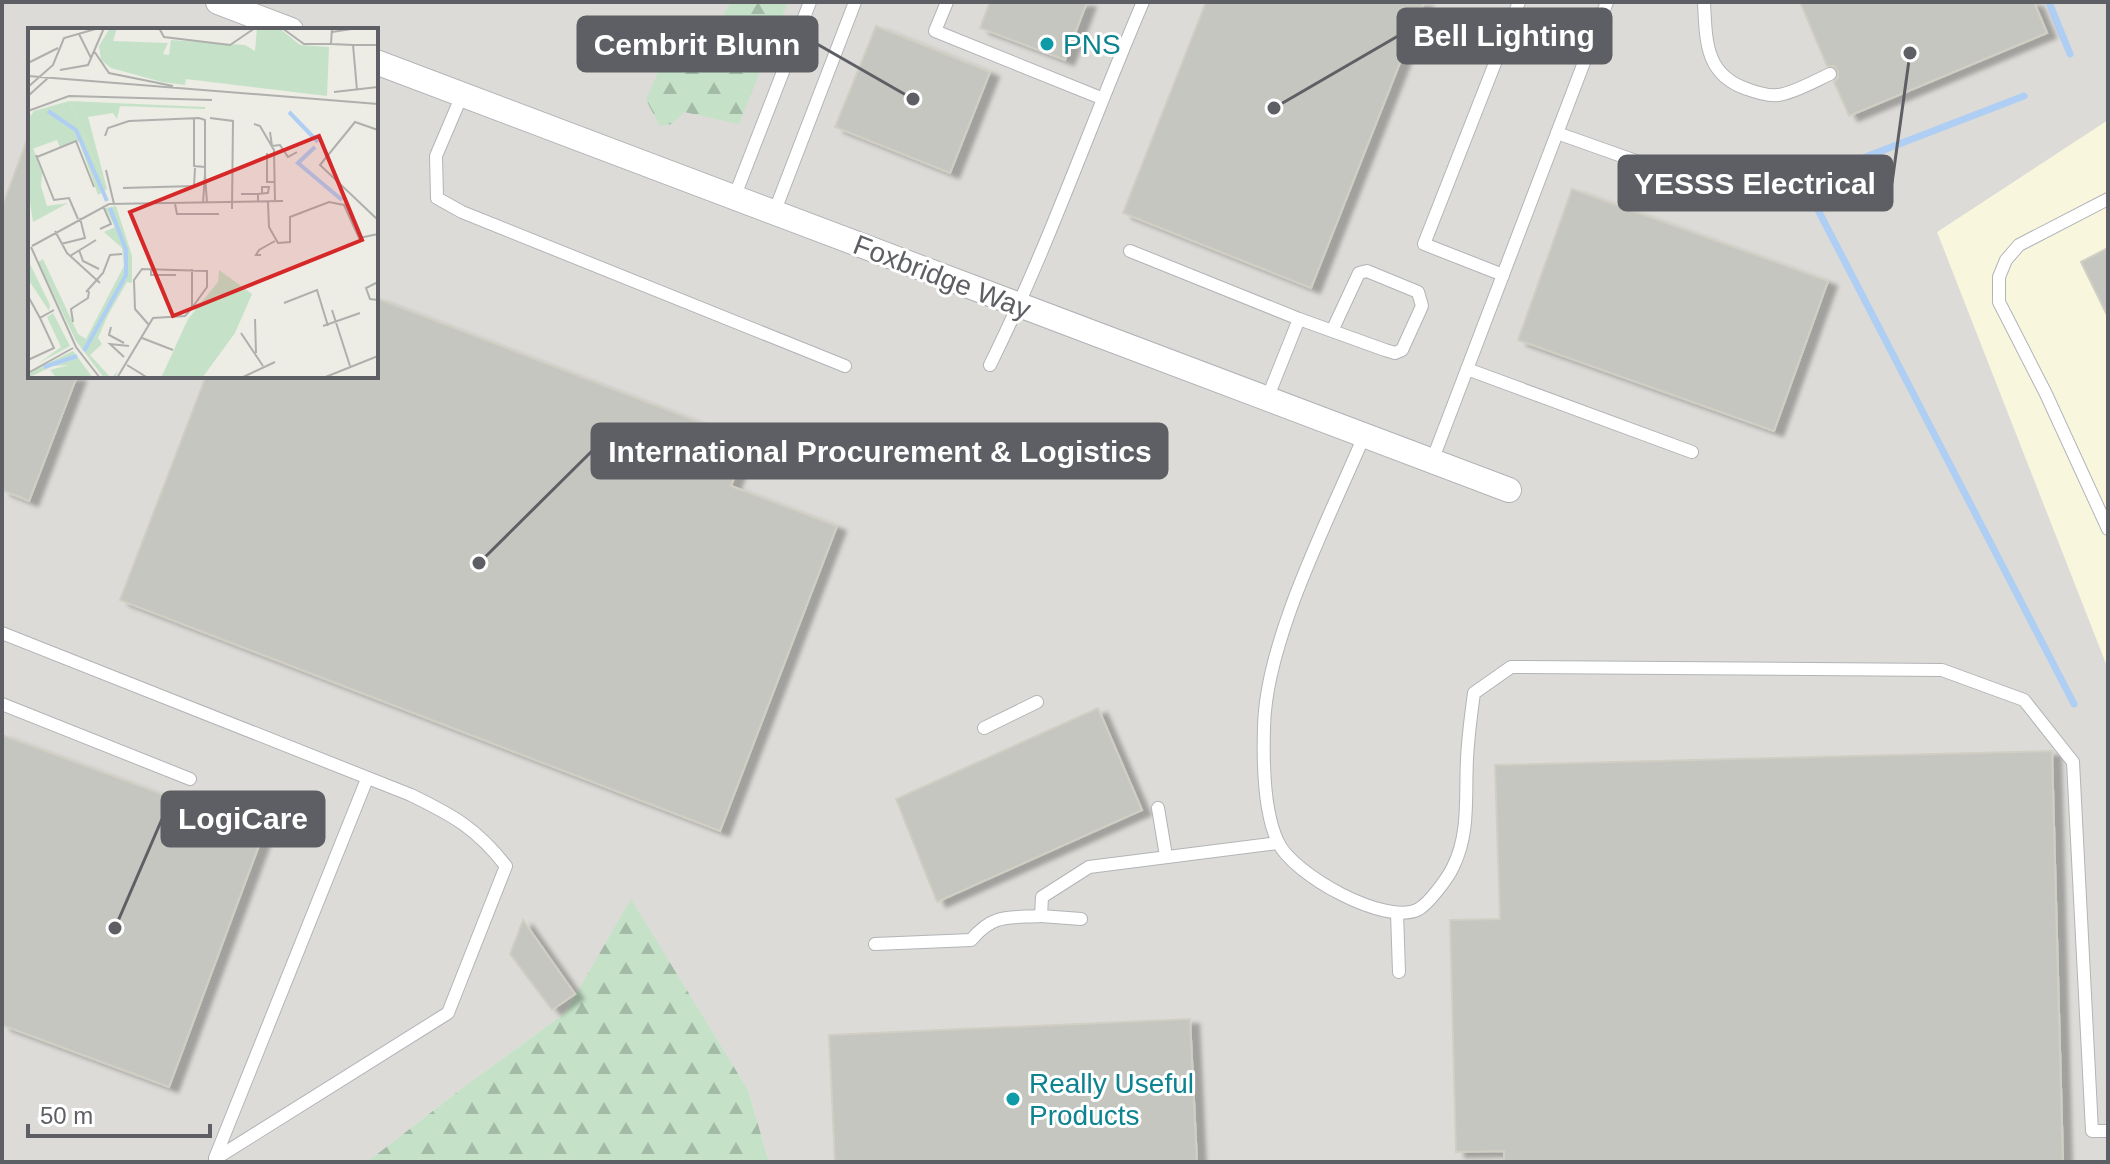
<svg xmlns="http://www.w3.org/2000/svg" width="2110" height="1164" viewBox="0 0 2110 1164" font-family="Arial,sans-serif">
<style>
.commercial{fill:#f9f6de}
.industrial{fill:#dcdbd7;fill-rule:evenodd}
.forest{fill:url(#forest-firs)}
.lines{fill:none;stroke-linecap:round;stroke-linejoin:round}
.stream{stroke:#afcef4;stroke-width:7}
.building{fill:#c6c6c0;stroke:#d1cfc4;stroke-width:2;filter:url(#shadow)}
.service-casing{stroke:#b2b4b8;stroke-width:14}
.minor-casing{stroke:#b2b4b8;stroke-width:26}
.service{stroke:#fff;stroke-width:12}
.minor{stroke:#fff;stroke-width:24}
.culture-dot{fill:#0f9aa8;stroke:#fff;stroke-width:3}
.labels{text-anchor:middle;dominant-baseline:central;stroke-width:6;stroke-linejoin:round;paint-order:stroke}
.culture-label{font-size:28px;fill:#0d838f;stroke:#fff;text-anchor:start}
.street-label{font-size:28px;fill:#5d5f64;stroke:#fff}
.inset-river{fill:none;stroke:#afcef4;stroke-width:4}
.inset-road{fill:none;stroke:#afb0ad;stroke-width:2}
.view{fill:#d62828;fill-opacity:0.15;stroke:#d62828;stroke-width:4}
.inset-edge{fill:none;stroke:#5d5f64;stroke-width:4}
.leader{fill:none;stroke:#5d5f64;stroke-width:3}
.callout-dot{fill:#5d5f64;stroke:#fff;stroke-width:3}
.callout{fill:#5d5f64;stroke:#5d5f64;stroke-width:3}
.callout-label{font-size:30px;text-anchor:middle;font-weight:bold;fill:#fff}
</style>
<defs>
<pattern id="forest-firs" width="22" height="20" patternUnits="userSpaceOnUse" patternTransform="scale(2)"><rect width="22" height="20" fill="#c5e2c8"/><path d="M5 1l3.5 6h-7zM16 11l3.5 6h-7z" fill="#a3baa6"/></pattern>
<filter id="shadow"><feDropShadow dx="9" dy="5" stdDeviation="2" flood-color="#0004"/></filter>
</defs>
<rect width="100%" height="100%" fill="#edece5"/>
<path class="commercial" d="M2108,120V669L1937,232Z"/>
<path class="industrial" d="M2,2H2108V120L1937,232L2108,669V1162H769L748,1090L631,900L565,1013L465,1086L367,1162H2ZM30,30H376V376H30Z"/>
<g class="forest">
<path d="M731,2H788L739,124L684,112L672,124L660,126L646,100L667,51C708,51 712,35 731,2Z"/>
<path d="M631,899L748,1090L769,1162H367L465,1086L565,1013Z"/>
</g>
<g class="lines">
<g class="stream">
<path d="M2049,2L2070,54"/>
<path d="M2024,96L1803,181L2074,704"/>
</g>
</g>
<g class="building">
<path d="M990,2H1087L1065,60L980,28Z"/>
<path d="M1206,2H1424L1311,288L1123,213Z"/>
<path d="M1800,2H2034L2047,33L1849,116L1834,82L1838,78V71L1834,66H1827Z"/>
<path d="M876,26L990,72L950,173L835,127Z"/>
<path d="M28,137H30V376H77L29,501L2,490V207Z"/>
<path d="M1572,189L1828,281L1774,431L1518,340Z"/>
<path d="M2108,248V317L2081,262Z"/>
<path d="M376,298L748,441L731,486L837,526L720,831L120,600L206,376H376Z"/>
<path d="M1098,708L1142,810L937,902L896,799Z"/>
<path d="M2,735L264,832L169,1087L2,1025Z"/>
<path d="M2052,751L2063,1162H1504V1151L1456,1152L1450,920L1500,919L1495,765Z"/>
<path d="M523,920L575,994L552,1010L510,954Z"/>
<path d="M1190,1019L1197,1162H835L829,1035Z"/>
</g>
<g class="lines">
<g class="service-casing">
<g id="service">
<path d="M947,2L935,31L1101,98"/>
<path d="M1704,2C1706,41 1705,75 1747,89C1755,92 1769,96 1778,95C1792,94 1817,80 1830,74"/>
<path d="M462,95L436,156L437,198L462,212L845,366"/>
<path d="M1557,133L1743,199"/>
<path d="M734,198L810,2"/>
<path d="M2108,199L2019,245L2006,260L1999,277V302L2046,394L2108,529"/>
<path d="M774,213L855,2"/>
<path d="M1130,251L1299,319L1267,399"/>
<path d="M1503,275L1424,244L1519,2"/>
<path d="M1299,319L1385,350L1395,353L1402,350L1422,306L1418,292L1367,271L1359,273L1332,331"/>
<path d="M990,365C1048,248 1091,123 1143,2"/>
<path d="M1467,369L1692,452"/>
<path d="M1364,436C1330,517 1265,641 1264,728C1263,761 1264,813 1278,842C1292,874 1386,927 1419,909C1429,903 1448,878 1453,867C1470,833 1465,796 1467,759C1468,737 1471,715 1474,693L1511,667L1942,670L2024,700L2073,762L2092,1131H2108"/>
<path d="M1432,461L1607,2"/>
<path d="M2,633L411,795C454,816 476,828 506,866L448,1013L215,1159"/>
<path d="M2,704L190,779"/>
<path d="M984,728L1037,702"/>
<path d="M1158,808L1166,856"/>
<path d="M1397,913L1399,972"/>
<path d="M1081,919L1041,916L1042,897L1089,867L1278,843"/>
<path d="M875,944L971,940C994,913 1008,918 1041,916"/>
<path d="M215,1158L367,779"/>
</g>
</g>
<g class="minor-casing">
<g id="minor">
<path d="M218,2L291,30"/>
<path d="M376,62L1509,490"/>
</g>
</g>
<use href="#service" class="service"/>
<use href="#minor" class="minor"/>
</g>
<g class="culture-dot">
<circle cx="1047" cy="44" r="8"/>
<circle cx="1013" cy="1099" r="8"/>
</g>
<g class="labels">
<g class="culture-label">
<text x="1063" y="44">PNS</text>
<text x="1029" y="1083">Really Useful<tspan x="1029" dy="32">Products</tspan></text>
</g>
<g class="street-label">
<text transform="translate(942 277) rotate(21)">Foxbridge Way</text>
</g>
</g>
<g transform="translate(28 28)">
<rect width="350" height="350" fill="#edece5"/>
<path d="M82,0H89L85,13L140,15L135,26L141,27L143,12L217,17L227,23L229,0H251L272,17L301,19L299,68L158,51L157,57L134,54L83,40L73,32L71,18ZM41,73L79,161L70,167L51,113L32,120L29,112L4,121L1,115L0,91L6,83ZM13,158L19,178L40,175L5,194L0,161ZM0,232L22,277L21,283L0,251ZM25,285L42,318L11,335L33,319L19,289Z" fill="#c5e2c8"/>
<path d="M41,73L177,79V81L92,78L89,91L85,85L60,89L79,161ZM0,106L14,145L13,158L5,161H0ZM88,178L104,228V255L99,254L80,287L70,310L74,316L62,327L83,350L90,343L87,350H76L48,313L10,234L15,231L50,306L58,311L96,238L94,220L76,204L87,199L77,180ZM191,242L224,266L207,305L174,350H133L160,291L190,254ZM45,323L65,350H29L22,342L41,337L25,338L0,350V345Z" fill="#c5e2c8"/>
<path class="inset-river" d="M20,83L48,102L79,173M261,84L290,114M287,119L270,135L314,172M56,323L98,247V222L82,180M16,339L49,328"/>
<path class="inset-road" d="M131,0L136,9L202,17L227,0M254,0L276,16H303L304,0M304,4L330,0M51,6L63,30M303,16L325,17L329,62M325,17H350M66,23L81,45L145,58M0,35L30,20M32,42L60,37L76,0M0,48L350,76M0,59L25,37L36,10L71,0M306,64L350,59M0,68L20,50M0,83L41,68L184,72M166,90V138L177,139M182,90L205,93L204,181M226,96L232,98L246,122L247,174M350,102L327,94L292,137L350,192M242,104L244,118L252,117L260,129L269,124M77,108L80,100L101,93L171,90L177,92V146M239,125V154H247M8,127L26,172L41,170L50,191M9,129L48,113L66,159M78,142L86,176M95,160L166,158L167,140M213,166H230V174M230,166L239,165H240L241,159H234V165M240,174L241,199L250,215L262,214V189L301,174L316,177L331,210L350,206M175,175L177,146L179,175M147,176L149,186H191M72,201L83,196L75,178M27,203L39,225L72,255M33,216L57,210L52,190M4,218L81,176L255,173M3,219L48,319L72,350M51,222L55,233L71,241M233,227H228L231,222L247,213M42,228L68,212M123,241V247H148M350,254L338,260L342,271L350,272M58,264L75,245L82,227L94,226M0,268L12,290M256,275L289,262L300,298M304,282L322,338M227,291L228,325M45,294L43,281L60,270L61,263M121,297L107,281L106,252L114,241L179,243V259L164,280M295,298L332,285M83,299L81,307L96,315M213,305L235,338M114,310L145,322M96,329L82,316L101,318M0,332L26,320L12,290L26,282M99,337L120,350M0,345L45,320M89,350L125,290L157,288L164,280V241M213,350L247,334M295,350L350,328"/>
<path class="view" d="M291,108L334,212L145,288L102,184Z"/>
<rect width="350" height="350" class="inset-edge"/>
</g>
<path class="leader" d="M1274 108L1398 36M913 99L817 44M1910 53L1892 183M479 563L592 451M115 928L162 819"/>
<g class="callout-dot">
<circle cx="1274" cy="108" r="8"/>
<circle cx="913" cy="99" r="8"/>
<circle cx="1910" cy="53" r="8"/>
<circle cx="479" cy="563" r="8"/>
<circle cx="115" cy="928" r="8"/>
</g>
<g class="callout">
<rect x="1398" y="9" width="213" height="54" rx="8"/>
<rect x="578" y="17" width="239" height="54" rx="8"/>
<rect x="1619" y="156" width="273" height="54" rx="8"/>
<rect x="592" y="424" width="575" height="54" rx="8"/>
<rect x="162" y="792" width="162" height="54" rx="8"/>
</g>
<g class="callout-label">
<text x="1504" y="46">Bell Lighting</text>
<text x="697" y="55">Cembrit Blunn</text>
<text x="1755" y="194">YESSS Electrical</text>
<text x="880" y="462">International Procurement &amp; Logistics</text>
<text x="243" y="829">LogiCare</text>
</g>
<rect width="2110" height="1164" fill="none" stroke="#5d5f64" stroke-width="8"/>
<path d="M28 1124v12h182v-12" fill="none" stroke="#5d5f64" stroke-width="4"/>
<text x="40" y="1124" font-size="24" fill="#5d5f64" stroke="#ffffff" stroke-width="6" paint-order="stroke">50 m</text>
</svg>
